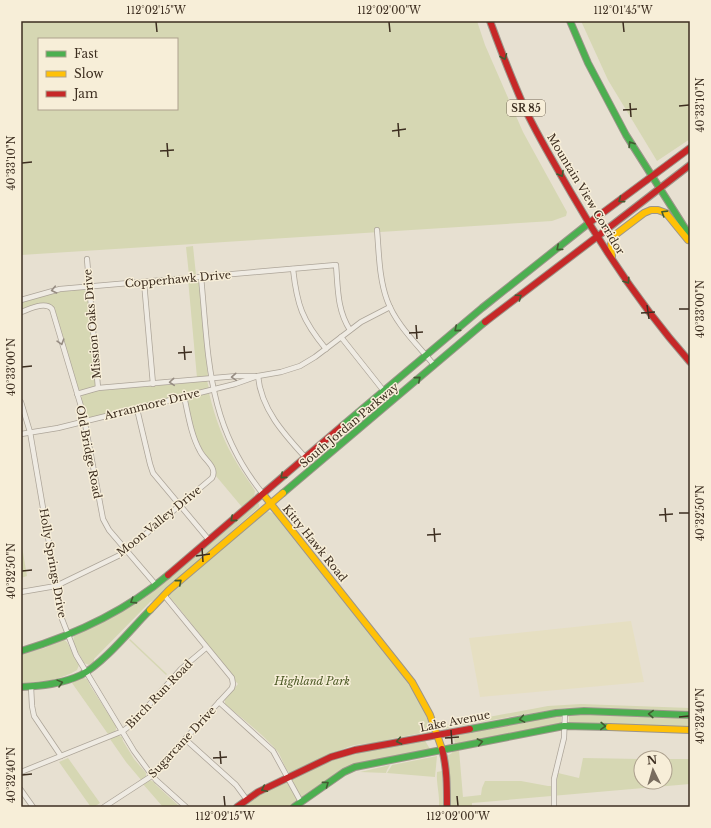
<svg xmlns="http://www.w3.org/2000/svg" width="711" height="828" viewBox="0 0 711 828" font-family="'Libre Baskerville',serif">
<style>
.farmland{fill:#e6dfc2}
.green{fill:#d6d7b3;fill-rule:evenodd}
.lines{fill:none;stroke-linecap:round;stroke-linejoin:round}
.street-casing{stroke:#ada599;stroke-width:6}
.fast-casing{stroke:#9c958a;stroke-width:8}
.slow-casing{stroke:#9c958a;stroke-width:8}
.jam-casing{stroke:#9c958a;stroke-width:8}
.street{stroke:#efebe3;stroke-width:4.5}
.fast{stroke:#4caf50;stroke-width:6}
.slow{stroke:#ffc107;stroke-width:6}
.jam{stroke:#c62828;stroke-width:6}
.oneway{stroke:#425b31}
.oneway2{stroke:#968c82}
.ticks{fill:none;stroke:#3d2e20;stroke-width:1.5}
.labels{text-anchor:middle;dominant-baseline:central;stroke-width:3;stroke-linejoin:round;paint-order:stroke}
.shield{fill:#f7eed8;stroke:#756857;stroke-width:1}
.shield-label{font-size:10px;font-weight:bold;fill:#3d2e20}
.street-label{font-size:11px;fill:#3d2e20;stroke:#f7eed8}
.park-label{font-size:11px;font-style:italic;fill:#4d5a26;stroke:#f7eed8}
.neatline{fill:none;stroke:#3d2e20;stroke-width:1.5}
.ticks-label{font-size:10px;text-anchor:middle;fill:#3d2e20}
</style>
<rect width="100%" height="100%" fill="#e7e0d1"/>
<path class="farmland" d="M631,621L644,682L480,697L469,638Z"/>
<g class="green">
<path d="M21,21H477L485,45L523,132L567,212L566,216L552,221L21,255ZM39,39H177V109H39Z"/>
<path d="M581,21H690V139L657,161L608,80Z"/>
<path d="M193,246L196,275H189L186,247Z"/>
<path d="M188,279H198L199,280L208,377L197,378Z"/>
<path d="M83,289L88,293L96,387L82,391L77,389L51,306C43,300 30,307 21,310V302L56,292Z"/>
<path d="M207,381L209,388L90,418L86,416L81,399L82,395L95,391Z"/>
<path d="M209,393C215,418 224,443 238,465C243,474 250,482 255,491L254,497L242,507L216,476L215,468L205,456L197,442L187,401L189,397Z"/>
<path d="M256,502L259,504V507L153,601L150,602L94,659V662L89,665L84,663L73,643L74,636L100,623L139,600Z"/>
<path d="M267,511L273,513L407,682L418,699L431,727V731C428,734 425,735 422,733L390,739C378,745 361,742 348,747C331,754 314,761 297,770L296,771L290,773C285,770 282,758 278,752C267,738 244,720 230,708L225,705V699L238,684L230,675L229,671L203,641L202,637L174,602L170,599V594Z"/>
<path d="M21,541L27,576L21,578Z"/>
<path d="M130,639L167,674L166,675L129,640Z"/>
<path d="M60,640H64L67,642L79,665L77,670C60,680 41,684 21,683V654L45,648Z"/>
<path d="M81,677L87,679L91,687L116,726C117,732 113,733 108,734L72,683Z"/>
<path d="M581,704L690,708V711L589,707L562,708L452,727L446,729L445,725L548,706Z"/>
<path d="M584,714L690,718V727L569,723V715Z"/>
<path d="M561,715V724L455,744L453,733Z"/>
<path d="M117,735L122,737L123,741L134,759L146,773V777L142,781L126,762L110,739Z"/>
<path d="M424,739L430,749L356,765L303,799L301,798L292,780V779L345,754Z"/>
<path d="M451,750H459L463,797L481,795L482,788L485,781H521L548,786H556L558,773L579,778L583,758L641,759V782H665V759H690V784L472,803V807H450L451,786L447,756L452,753Z"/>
<path d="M437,756L435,777L387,773L392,765Z"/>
<path d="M68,758L100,803L94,807H91L88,803L59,762Z"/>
<path d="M390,765L387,770L386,773L360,772Z"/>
<path d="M442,771L443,807H439C440,795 436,783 437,772Z"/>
<path d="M150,780L154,782L156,785L180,807H163L143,784Z"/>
<path d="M287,781L298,801L291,807H240L256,796Z"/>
</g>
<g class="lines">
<g class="street-casing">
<g id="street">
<path d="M377,230C379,253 379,278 387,300C396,325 418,345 434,365"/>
<path d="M87,259L98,388"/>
<path d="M293,269C297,305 302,320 326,349"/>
<path d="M201,277C209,360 207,425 263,494"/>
<path d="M144,282L153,384"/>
<path d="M21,300L60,289L336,265C338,288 337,310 350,330"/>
<path d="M21,312C30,309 45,301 52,309L83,413L103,519L109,530L156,585"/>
<path d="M341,337L383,390"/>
<path d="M258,376C261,409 284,434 305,457"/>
<path d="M77,394L98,388L237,376H255"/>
<path d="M21,402L30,432L62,619L76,655L134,751L148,770L156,780L186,807"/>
<path d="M137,409L150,464L153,473L209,540"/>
<path d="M21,434L58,428L235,384L258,376L281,372L300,366L315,357L361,322L390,307"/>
<path d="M21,592L56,586L122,554L212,478C218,467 204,460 200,451C191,435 188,414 184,396"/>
<path d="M31,687L32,706L34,716L61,756"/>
<path d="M219,702L273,751L301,802"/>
<path d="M185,739L236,785L247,800"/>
<path d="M21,772L123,731L132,724L181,669L206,648"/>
<path d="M21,790L33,807"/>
<path d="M104,807L150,777L232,688L233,684L232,678L164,595"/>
<path d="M554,807V779L564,738L565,712"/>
</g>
</g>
<g class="fast-casing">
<g id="fast">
<path d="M570,21L588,63L626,135L690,236"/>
<path d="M342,426L482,308L589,223"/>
<path d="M283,493L485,322"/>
<path d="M21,651C74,635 126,611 168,575"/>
<path d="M21,687C41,686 62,684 81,675C104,663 131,629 150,610"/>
<path d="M470,729L556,713L584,711L690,715"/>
<path d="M294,807L344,772L355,767L564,726L609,727"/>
</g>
</g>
<g class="slow-casing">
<g id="slow">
<path d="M612,256L611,244L615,235L644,213L651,210H658L666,213L688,240"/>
<path d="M263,494L412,682L430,715L442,749"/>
<path d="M150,610L169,590L283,493"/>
<path d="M609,727L690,730"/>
</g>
</g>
<g class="jam-casing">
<g id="jam">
<path d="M490,21C501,51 513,82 526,111C540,140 557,168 573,196C607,255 645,311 690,362"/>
<path d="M589,223L690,148"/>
<path d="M598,236L690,165"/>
<path d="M485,322L598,236"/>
<path d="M168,575L342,426"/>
<path d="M442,749C447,768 447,787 447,807"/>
<path d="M237,807L258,792L331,757L355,750L470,729"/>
</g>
</g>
<use href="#street" class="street"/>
<use href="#fast" class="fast"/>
<use href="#slow" class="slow"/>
<use href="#jam" class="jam"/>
</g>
<defs><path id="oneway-chevron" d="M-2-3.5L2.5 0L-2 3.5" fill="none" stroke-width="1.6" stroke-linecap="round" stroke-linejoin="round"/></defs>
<g class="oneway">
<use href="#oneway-chevron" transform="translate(504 57) rotate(68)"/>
<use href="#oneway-chevron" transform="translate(631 144) rotate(-122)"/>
<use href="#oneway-chevron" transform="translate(561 174) rotate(60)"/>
<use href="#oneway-chevron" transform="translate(621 200) rotate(143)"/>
<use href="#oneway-chevron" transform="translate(664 213) rotate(-148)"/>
<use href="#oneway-chevron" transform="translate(559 248) rotate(139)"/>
<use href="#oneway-chevron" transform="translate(627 281) rotate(56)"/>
<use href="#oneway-chevron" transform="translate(519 297) rotate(-35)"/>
<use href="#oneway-chevron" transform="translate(457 329) rotate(140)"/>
<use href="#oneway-chevron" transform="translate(418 379) rotate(-40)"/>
<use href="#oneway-chevron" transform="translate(283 476) rotate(139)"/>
<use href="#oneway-chevron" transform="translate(233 519) rotate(140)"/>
<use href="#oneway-chevron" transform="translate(179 582) rotate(-40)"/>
<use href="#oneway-chevron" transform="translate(133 601) rotate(148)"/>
<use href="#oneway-chevron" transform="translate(60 683) rotate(-15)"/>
<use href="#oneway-chevron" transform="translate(651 714) rotate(-178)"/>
<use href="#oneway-chevron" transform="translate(522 719) rotate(170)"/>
<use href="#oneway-chevron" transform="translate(603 726) rotate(2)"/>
<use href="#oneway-chevron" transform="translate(399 741) rotate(169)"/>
<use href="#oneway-chevron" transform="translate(480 742) rotate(-11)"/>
<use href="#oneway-chevron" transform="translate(326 784) rotate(-36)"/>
<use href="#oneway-chevron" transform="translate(264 789) rotate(154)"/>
</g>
<g class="oneway2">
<use href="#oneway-chevron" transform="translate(54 290) rotate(168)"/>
<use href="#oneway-chevron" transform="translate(61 342) rotate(73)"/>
<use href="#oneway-chevron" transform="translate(234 377) rotate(176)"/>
<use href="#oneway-chevron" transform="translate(172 382) rotate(175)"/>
</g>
<path class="ticks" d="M156,22L157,32M389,22L390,32M623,22L624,32M630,103L631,117M679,106L689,105M623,110L637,109M398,123L399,137M392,131L406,129M167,143L168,157M160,151L174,150M22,163L32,162M647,305L649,319M679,309H689M641,313L655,312M416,325L417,339M409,333L423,332M184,346L185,360M178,353L192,352M22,367L32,366M665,508L666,522M679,513H689M659,515L673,514M434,528L435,542M427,535L441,534M202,548L203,562M196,556L210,554M22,571L32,570M679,717L689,716M451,730L452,744M445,738L459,737M220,751L221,764M213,758L227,757M22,775L32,774M224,796L225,806M457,796L458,806"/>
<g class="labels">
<rect class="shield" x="507" y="100" width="38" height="16" rx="3"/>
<g class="shield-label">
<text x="526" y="108">SR 85</text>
</g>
<g class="street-label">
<text transform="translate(586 194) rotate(59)">Mountain View Corridor</text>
<text transform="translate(178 279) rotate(-5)">Copperhawk Drive</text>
<text transform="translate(92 324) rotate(-95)">Mission Oaks Drive</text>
<text transform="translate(152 404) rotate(-14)">Arranmore Drive</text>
<text transform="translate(349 425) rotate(-40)">South Jordan Parkway</text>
<text transform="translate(89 452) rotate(79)">Old Bridge Road</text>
<text transform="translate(159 521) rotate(-39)">Moon Valley Drive</text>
<text transform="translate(315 543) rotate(51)">Kitty Hawk Road</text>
<text transform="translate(53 563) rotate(80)">Holly Springs Drive</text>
<text transform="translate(159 694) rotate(-46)">Birch Run Road</text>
<text transform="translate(455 721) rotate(-11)">Lake Avenue</text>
<text transform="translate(182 742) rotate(-47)">Sugarcane Drive</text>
</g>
<g class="park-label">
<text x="312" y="681">Highland Park</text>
</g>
</g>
<rect width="711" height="828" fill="none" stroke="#f7eed8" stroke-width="44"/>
<rect x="38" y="38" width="140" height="72" fill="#f7eed8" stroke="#ada18e"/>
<rect x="46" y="51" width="20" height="6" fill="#4caf50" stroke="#ada18e"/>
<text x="74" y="58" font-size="12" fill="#3d2e20">Fast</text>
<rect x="46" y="71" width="20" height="6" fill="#ffc107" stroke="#ada18e"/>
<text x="74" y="78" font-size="12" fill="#3d2e20">Slow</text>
<rect x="46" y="91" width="20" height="6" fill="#c62828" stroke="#ada18e"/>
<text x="74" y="98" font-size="12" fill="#3d2e20">Jam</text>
<g transform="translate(653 770) rotate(355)"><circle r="19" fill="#f7eed8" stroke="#ada18e"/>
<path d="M0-3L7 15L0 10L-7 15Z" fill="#786c5e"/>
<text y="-6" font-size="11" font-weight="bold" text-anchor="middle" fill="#3d2e20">N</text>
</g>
<rect x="22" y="22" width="667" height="784" class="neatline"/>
<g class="ticks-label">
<text x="156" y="14">112°02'15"W</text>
<text x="389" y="14">112°02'00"W</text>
<text x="623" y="14">112°01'45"W</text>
<text transform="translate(700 105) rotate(-90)" y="4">40°33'10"N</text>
<text transform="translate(11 163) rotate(-90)" y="4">40°33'10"N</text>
<text transform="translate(700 309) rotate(-90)" y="4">40°33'00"N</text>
<text transform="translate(11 367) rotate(-90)" y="4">40°33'00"N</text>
<text transform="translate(700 513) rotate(-90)" y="4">40°32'50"N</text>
<text transform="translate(11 571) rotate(-90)" y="4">40°32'50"N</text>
<text transform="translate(700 716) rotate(-90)" y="4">40°32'40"N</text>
<text transform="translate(11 775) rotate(-90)" y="4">40°32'40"N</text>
<text x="225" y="820">112°02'15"W</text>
<text x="458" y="820">112°02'00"W</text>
</g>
</svg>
